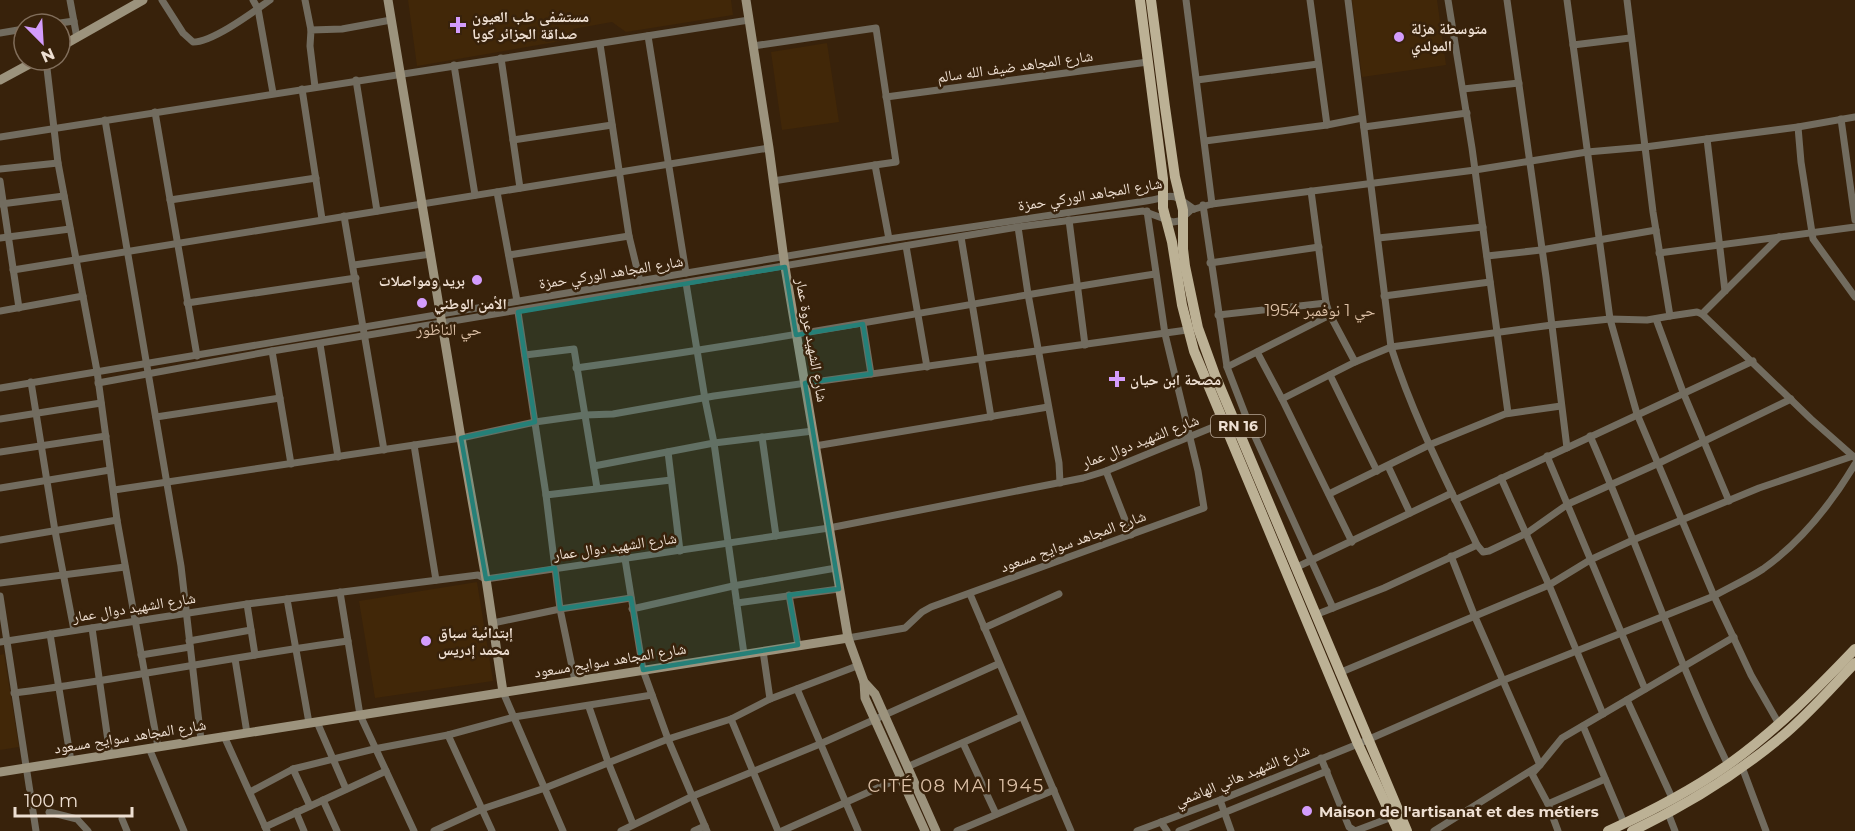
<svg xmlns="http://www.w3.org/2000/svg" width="1855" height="831" viewBox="0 0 1855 831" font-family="Montserrat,'Noto Naskh Arabic',sans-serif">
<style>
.built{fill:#412708}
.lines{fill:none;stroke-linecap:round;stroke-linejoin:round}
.street{stroke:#726c5f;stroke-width:7}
.secondary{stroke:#9c937d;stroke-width:9}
.primary{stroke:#bcb195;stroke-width:10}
.marked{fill:#258078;fill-opacity:0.2;stroke:#258078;stroke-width:4.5;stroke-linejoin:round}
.poi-dot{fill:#d39cfc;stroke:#38220b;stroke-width:2}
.labels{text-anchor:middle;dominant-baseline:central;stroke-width:5;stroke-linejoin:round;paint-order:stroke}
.shield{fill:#38220b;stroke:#b7a696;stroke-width:1.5}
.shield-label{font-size:14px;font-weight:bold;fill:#eedfd2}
.poi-label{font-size:15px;font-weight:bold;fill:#eedfd2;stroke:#38220b;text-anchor:start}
.street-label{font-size:15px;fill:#eedfd2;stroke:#38220b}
.neighbourhood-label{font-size:16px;fill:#ddc1a7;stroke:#38220b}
.quarter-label{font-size:18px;letter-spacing:1.5px;fill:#ddc1a7;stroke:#38220b}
</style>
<rect width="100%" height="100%" fill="#38220b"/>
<g class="built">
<path d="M408,0H731L733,15L626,32L612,22L573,29V39L417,66Z"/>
<path d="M1352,0H1437L1446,65L1362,77Z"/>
<path d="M827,43L839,122L782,130L771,52Z"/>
<path d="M477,582L493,681L375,698L359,601Z"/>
<path d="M4,654L19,747L0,750V655Z"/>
</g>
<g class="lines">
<g class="street">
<path d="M70,0L77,38"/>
<path d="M162,0L183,33L193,42C213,42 253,12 270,0"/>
<path d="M253,0L258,9L273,93"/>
<path d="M305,0L311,30"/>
<path d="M1186,0L1212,204"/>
<path d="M1310,0L1327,125"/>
<path d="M1448,0L1472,148L1508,413"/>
<path d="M1507,0L1546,277L1567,448"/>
<path d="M1567,0L1610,319L1637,414L1714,596C1730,587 1748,579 1763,569C1801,542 1831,504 1855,464"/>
<path d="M53,24L74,21"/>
<path d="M0,33L24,29"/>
<path d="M648,36L686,273"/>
<path d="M600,44L629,236L640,281"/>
<path d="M1573,45L1630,38"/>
<path d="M753,46L876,28L896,162L875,165"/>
<path d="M501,58L520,188"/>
<path d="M46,60L58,163L97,371L117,520L158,747"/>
<path d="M454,65L475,195"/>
<path d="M356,80L377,211"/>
<path d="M1197,80L1318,64"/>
<path d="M315,87L310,46L311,30L342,29L391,20"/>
<path d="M302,89L322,219"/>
<path d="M1463,89L1519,83"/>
<path d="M886,97L1148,62"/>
<path d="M155,112L197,356"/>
<path d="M1841,119L1855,220"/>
<path d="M105,120L181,566L201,740"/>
<path d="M1364,127L1467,113"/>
<path d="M1798,127L1801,162L1813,239L1855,297"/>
<path d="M0,137L749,20"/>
<path d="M1707,139L1725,291"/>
<path d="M513,140L612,125"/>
<path d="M1205,141L1327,125L1362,118"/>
<path d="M0,169L58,163"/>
<path d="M0,181L19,308"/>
<path d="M773,181L875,165L889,239"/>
<path d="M1311,191L1326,303L1330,315L1355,362L1391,347L1552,325L1610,319L1647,320L1670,316L1653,212L1627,0"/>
<path d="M497,192L517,301"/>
<path d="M170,200L316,178"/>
<path d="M1,204L64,196"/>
<path d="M1203,205L1227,367L1247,419L1333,608"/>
<path d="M344,216L384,450"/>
<path d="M1069,220L1085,345"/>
<path d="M1018,227L1028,294L1059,463L1060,483"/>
<path d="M961,237L991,417"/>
<path d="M0,238L70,229"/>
<path d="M1378,238L1483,227"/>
<path d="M906,246L927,367"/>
<path d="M1659,253L1855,227"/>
<path d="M509,255L629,236"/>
<path d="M1487,256L1541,250L1656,230"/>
<path d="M1210,263L1319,247"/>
<path d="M354,265L431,254"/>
<path d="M13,270L769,148"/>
<path d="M686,283L705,399L714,443L744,654"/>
<path d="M1384,296L1490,282"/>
<path d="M187,303L356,278"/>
<path d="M0,311L83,296"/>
<path d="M518,312L546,495L560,609L575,681"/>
<path d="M1702,314L1779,237"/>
<path d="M1218,315L1326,303"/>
<path d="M1670,316L1697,312L1702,314L1811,419L1855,458"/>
<path d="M1656,319L1683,392L1729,501"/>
<path d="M863,324L871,374"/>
<path d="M320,344L338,457"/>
<path d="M272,351L291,464"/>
<path d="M1257,352L1282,399L1352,542"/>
<path d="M525,355L574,349L597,488"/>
<path d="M1227,367L1330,315"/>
<path d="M576,368C770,342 962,304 1155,274"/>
<path d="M1330,375L1377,471"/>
<path d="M31,382L55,531L74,630"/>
<path d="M98,383L272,351L1018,227L1143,211L1173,222L1179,221L1191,210L1212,204L1475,170L1587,152L1645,147L1798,127L1855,117"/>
<path d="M0,388L889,239L1146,201C1175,196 1169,191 1194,209"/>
<path d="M1282,399L1355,362"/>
<path d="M156,417L280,398"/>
<path d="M0,419L101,403"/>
<path d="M1590,436C1638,545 1676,658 1728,765"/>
<path d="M762,437L776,536"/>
<path d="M414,445L436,580"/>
<path d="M815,446L1048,407"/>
<path d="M0,452L106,436"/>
<path d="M668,452L680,551"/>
<path d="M1547,456L1645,689"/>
<path d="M594,466L714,443L813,431"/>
<path d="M1388,466L1410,513"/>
<path d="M1106,471L1131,535"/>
<path d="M1501,478L1549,585L1603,714"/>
<path d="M0,488L110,470"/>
<path d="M114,490L461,438L535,422L585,415L613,414L714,396L1187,330"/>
<path d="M1329,494L1429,445L1505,414L1561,406"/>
<path d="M546,495L671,480"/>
<path d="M1455,500L1753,361"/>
<path d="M0,540L117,520"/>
<path d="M1477,545L1483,552L1489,551L1527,533L1568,504L1659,463L1791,399"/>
<path d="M1451,556L1475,617L1540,765L1532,774L1548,804L1558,831"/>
<path d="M625,559L643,670L668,739L707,831"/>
<path d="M1295,568L1452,493"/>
<path d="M0,583L125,567"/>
<path d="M340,592L360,715L414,831"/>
<path d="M970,594L1071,831"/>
<path d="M789,595L798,645"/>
<path d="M0,596L36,831"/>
<path d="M287,599L309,723"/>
<path d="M737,603L839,589"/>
<path d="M247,604L255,655"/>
<path d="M632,609L733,586L836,568"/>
<path d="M1315,615L1384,588L1477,545C1446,480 1413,416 1391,347L1348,0"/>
<path d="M493,623L560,609L631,598"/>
<path d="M92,628L110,755"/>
<path d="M984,628L1059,594"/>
<path d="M50,634L71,761"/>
<path d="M848,638L905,628L922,612L931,607L1204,508L1198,471L1165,334L1147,211"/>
<path d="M189,641L251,630"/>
<path d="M0,642L247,604L478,575L486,579L829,528L1083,478L1106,471L1223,423"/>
<path d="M763,651L770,699"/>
<path d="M141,655L190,647"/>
<path d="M235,659L247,733"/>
<path d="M1339,673L1549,585L1590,560L1633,540L1759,488L1853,456"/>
<path d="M797,689L858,831"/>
<path d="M503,692L563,831"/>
<path d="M14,693C126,679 236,656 348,641"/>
<path d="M1627,700L1673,800"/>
<path d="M589,707L608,762L633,824"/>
<path d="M731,719L778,831"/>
<path d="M317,722L346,789"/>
<path d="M1583,726L1624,823"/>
<path d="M448,735L492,831"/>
<path d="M224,736L267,831"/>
<path d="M963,743L996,814"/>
<path d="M149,748L184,831"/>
<path d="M1321,758L1349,827L1355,831L1392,817"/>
<path d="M907,767L1021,717"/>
<path d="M1742,767L1766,831"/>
<path d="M293,769L310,806"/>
<path d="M250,792L293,769L374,749L448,735L514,717L652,695"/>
<path d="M323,800L337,831"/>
<path d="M1220,800L1231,831"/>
<path d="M1548,804L1605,779"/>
<path d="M49,812L77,819L88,831"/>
<path d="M296,812L304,831"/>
<path d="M1668,813L1675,831"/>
<path d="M122,819L127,831"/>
<path d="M1161,822L1167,831"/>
<path d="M265,827L386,771"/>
<path d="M434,831L482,809L545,788L668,739L731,719L770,699L857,666"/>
<path d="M621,831L693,796L820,744L998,664"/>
<path d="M694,831L705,826"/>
<path d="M782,831L900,778"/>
<path d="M957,831L1054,790"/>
<path d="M1137,831L1220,800L1358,744L1504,680L1714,596L1751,675L1779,724"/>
<path d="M1179,831L1327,771"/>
<path d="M1434,831L1540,765L1562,738L1734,637"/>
</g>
<g class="secondary">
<path d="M388,0L461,438L486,579L503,692"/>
<path d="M746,0L769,148L785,267L848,638L864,682L875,694L936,831"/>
<path d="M60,47L143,0"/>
<path d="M0,80L37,60"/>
<path d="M864,682L865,698L925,831"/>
<path d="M0,772L848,638"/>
</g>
<g class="primary">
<path d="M1140,0L1163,179V208L1172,242L1182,305L1194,351L1358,744L1398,831"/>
<path d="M1151,0L1165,107L1175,177L1183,210V249L1185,266L1198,328L1215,375L1407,831"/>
<path d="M1608,831C1650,812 1691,791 1729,764C1775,731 1816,690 1855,649"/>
<path d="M1632,831C1685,806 1734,776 1780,738C1807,716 1831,688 1855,663"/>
</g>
</g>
<path class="marked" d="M785,267L796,335L863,324L871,374L805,383L839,589L789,595L798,645L643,670L631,598L560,609L555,568L486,579L461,438L535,422L518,312Z"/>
<g class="poi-dot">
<path d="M455 16h6v6h6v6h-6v6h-6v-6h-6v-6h6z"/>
<circle cx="1399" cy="37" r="6"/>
<circle cx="477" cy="280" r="6"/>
<circle cx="422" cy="303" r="6"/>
<path d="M1114 370h6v6h6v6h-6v6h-6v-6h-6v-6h6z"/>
<circle cx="426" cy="641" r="6"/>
<circle cx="1307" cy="811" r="6"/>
</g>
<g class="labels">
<rect class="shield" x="1211" y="415" width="54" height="22" rx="4.5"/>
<g class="shield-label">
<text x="1238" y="426">RN 16</text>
</g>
<g class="poi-label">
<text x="472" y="16">مستشفى طب العيون<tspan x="472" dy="17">صداقة الجزائر كوبا</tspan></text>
<text x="1411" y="28">متوسطة هزلة<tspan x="1411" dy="17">المولدي</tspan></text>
<text x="465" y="280" text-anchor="end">بريد ومواصلات</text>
<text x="434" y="303">الأمن الوطني</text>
<text x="1130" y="379">مصحة ابن حيان</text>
<text x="438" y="632">إبتدائية سباق<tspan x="438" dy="17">محمد إدريس</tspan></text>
<text x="1319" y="811">Maison de l'artisanat et des métiers</text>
</g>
<g class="street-label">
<text transform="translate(1015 66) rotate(-8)">شارع المجاهد ضيف الله سالم</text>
<text transform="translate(1090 194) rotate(-9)">شارع المجاهد الوركي حمزة</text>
<text transform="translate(611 272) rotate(-9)">شارع المجاهد الوركي حمزة</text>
<text transform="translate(812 340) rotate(80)">شارع الشهيد عروة عمار</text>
<text transform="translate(1140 441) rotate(-21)">شارع الشهيد دوال عمار</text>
<text transform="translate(1073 541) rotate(-20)">شارع المجاهد سوايح مسعود</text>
<text transform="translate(615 546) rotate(-8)">شارع الشهيد دوال عمار</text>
<text transform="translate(134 607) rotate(-9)">شارع الشهيد دوال عمار</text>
<text transform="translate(610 660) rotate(-9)">شارع المجاهد سوايح مسعود</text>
<text transform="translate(130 736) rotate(-9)">شارع المجاهد سوايح مسعود</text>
<text transform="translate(1242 775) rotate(-22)">شارع الشهيد هاني الهاشمي</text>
</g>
<g class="neighbourhood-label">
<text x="1320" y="310">حي 1 نوفمبر 1954</text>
<text x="449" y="329">حي الناظور</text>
</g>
<g class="quarter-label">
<text x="956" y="786">CITÉ 08 MAI 1945</text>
</g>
</g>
<g transform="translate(42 42) rotate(156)"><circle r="28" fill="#38220b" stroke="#816e5b" stroke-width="1.5"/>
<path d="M0-4.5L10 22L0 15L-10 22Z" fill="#d39cfc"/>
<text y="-9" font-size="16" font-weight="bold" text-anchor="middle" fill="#eedfd2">N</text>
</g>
<path d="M15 807v9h117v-9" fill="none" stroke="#eedfd2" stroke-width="3"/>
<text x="24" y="807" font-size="18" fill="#eedfd2" stroke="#38220b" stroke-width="4.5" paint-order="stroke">100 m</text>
</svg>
